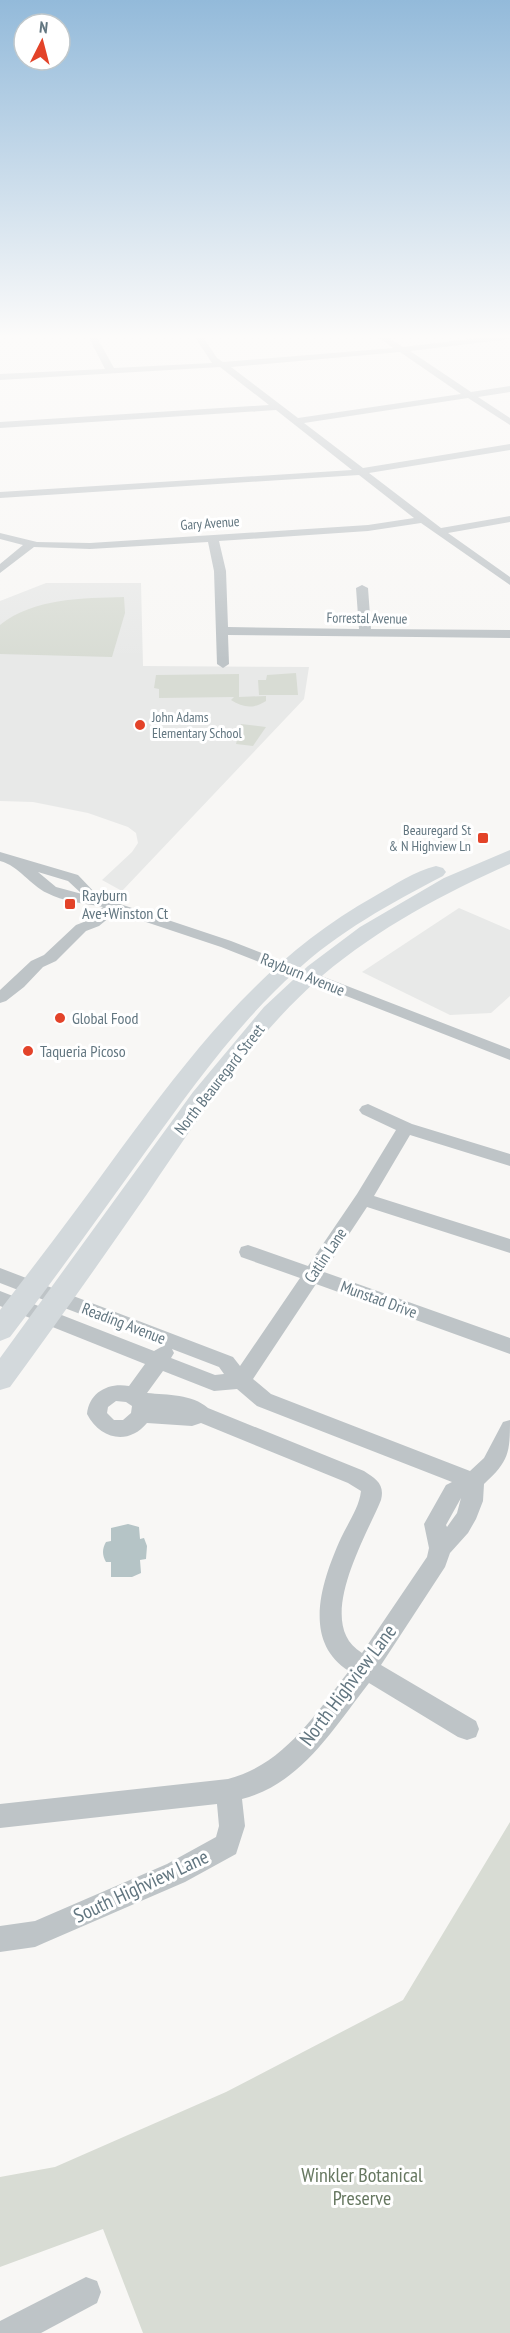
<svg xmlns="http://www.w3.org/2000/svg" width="510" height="2333" viewBox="0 0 510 2333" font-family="'PT Sans Narrow',sans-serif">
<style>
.built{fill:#e8e9e8}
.green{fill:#d8dcd4}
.water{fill:#b5c4c6}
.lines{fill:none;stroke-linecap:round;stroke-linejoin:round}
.minor{fill:#bec4c7;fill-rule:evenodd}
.secondary{fill:#d3d9dc;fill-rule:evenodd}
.poi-dot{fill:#e34329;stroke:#fff;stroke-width:2}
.labels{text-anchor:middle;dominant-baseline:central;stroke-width:6;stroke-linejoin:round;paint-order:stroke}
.far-street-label{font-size:14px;fill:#627680;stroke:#fff}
.far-poi-label{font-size:14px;fill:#627680;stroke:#fff;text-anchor:start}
.poi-label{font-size:16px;fill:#627680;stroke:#fff;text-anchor:start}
.street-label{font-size:16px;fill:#627680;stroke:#fff}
.near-street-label{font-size:20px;fill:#627680;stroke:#fff}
.near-park-label{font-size:20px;fill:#677861;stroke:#fff}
</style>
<rect width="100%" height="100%" fill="#f8f7f5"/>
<g class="built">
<path d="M46,583H141L143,666L309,667L304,699L122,891L102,880L132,852L138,843L136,833L128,827L88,813L33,802L0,801V601Z"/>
<path d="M459,908L510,930V996L491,1013L450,1015L362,972Z"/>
</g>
<g class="green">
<path d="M124,597L125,613L112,657L0,654V625C33,598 84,598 124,597Z"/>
<path d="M296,673L298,695H259L258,680H266L267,675Z"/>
<path d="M239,674V697L266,696V701C254,709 243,708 231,700L234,697L159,698V689L154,688L156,675Z"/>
<path d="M241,724L266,727L253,746L236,744Z"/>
<path d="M510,1822V2333H143L103,2229L0,2267V2177L55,2167L226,2092L403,2000Z"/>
</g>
<path class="water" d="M128,1524L139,1527L140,1539L144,1538L147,1546L146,1559L140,1560L141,1573L132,1577H111V1562H106C102,1555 102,1549 106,1542L111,1541V1528Z"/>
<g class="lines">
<g class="minor">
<path d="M87,334H95L114,368L212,363L193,334H201L217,358L223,362L393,348L374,334H383L403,347L510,334V339L410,351L471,392L510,386V392L478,397L510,418V425L468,398L304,423L363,468L510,444V450L369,473L441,528L510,516V522L448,533L510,577V585L421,523L368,531L219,541L226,571L228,627L359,629L356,588L362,585L368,588L371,629L510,630V638L228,635L229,664L223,668L217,664L214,571L208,542L90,549L34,547L0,573V564L23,545L0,539V533L37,542L90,543L368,525L414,518L359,475L0,498V492L352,470L276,410L0,428V422L269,405L220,367L0,380V374L105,369ZM400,352L461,394L298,418L231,367Z"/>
<path d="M0,852L78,875L99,897L231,941L510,1049V1060L221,947L116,912L99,926L86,931L56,961L43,967L24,987L6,1001L0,1003V990L31,961L44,955L76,925L89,920L103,907C84,903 64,902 47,893C30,885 19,866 0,861ZM38,872L68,881L82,894L56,887Z"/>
<path d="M368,1104L412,1124L510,1154V1166L410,1135L374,1196L510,1239V1253L367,1207L324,1272L510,1338V1354L316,1284L253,1379L271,1394L470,1471L484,1458L503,1422L510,1420C510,1453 509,1461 484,1484L483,1501L476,1519L468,1533L450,1553L445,1567L381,1665L476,1721L479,1729L476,1737L467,1740L458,1737L369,1683C333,1729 301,1784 242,1799L245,1826L236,1854L185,1882L44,1943L35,1947L0,1952V1926L35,1921L167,1864L216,1837L219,1826L217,1804L0,1828V1804L228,1779C285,1764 315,1714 349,1671C301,1641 322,1580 341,1538C348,1523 359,1508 361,1491L348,1483L201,1423L192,1426L147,1423C128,1446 100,1439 87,1414C89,1392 109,1382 129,1386L145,1364L0,1306V1291L154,1351L163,1346L0,1283V1268L233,1357L240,1366L300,1278L241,1257L239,1252L241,1247L248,1245L308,1266L357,1194L396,1130L362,1114L359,1110L362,1106ZM172,1349L219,1367L224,1374L215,1375L171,1358L174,1353ZM163,1371L214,1391L237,1389L257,1406L452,1482L446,1485L424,1524L429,1548L427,1557L362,1653C313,1624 366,1537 381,1500C385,1484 376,1479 364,1471L208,1408C192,1394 168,1395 147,1393ZM116,1401L126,1402L132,1406L131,1413L123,1420H114L107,1413L108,1407ZM461,1498L457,1513L447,1527L446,1525Z"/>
<path d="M86,2277L97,2281L101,2292L97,2303L41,2333H0V2321Z"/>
</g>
<g class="secondary">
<path d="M510,850V864C444,893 379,928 323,975C252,1037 199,1117 147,1194C102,1259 57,1323 10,1387L0,1390V1358L193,1092L264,1007L308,966L360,927L444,878Z"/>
<path d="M436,866L443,868L446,872L443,876C391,903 338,932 295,972C236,1025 190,1091 144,1154C100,1215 56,1277 10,1337L0,1341V1310C41,1257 81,1204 120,1150C195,1049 263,959 375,896C394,885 415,871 436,866Z"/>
</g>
</g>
<linearGradient id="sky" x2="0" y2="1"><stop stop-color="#93bada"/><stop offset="0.51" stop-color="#fcfbfa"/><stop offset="1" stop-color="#fcfbfa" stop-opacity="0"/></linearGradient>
<rect width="510" height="660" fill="url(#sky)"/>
<g class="poi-dot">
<circle cx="140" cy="725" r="6"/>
<rect x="477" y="832" width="12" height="12" rx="3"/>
<rect x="64" y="898" width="12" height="12" rx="3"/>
<circle cx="60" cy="1018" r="6"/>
<circle cx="28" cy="1051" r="6"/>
</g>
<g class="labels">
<g class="far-street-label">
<text transform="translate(210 523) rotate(-4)">Gary Avenue</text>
<text transform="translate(367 618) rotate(1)">Forrestal Avenue</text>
</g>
<g class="far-poi-label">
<text x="152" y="717">John Adams<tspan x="152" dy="16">Elementary School</tspan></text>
<text x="471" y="830" text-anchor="end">Beauregard St<tspan x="471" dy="16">&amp; N Highview Ln</tspan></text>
</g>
<g class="poi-label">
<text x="82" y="895">Rayburn<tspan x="82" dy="18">Ave+Winston Ct</tspan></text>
<text x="72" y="1018">Global Food</text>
<text x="40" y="1051">Taqueria Picoso</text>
</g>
<g class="street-label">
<text transform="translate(303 974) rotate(22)">Rayburn Avenue</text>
<text transform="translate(219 1079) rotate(-52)">North Beauregard Street</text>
<text transform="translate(325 1255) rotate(-56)">Catlin Lane</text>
<text transform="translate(379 1299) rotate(20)">Munstad Drive</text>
<text transform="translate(124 1323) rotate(21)">Reading Avenue</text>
</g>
<g class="near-street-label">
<text transform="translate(348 1685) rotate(-53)">North Highview Lane</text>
<text transform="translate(141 1886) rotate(-25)">South Highview Lane</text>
</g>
<g class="near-park-label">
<text x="362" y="2175">Winkler Botanical<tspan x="362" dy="23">Preserve</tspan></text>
</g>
</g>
<g transform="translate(42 42) rotate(6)"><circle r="28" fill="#ffffff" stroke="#c0c8cc" stroke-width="1.5"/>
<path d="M0-4.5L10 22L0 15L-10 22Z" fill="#e34329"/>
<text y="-9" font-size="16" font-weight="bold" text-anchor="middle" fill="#627680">N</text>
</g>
</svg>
